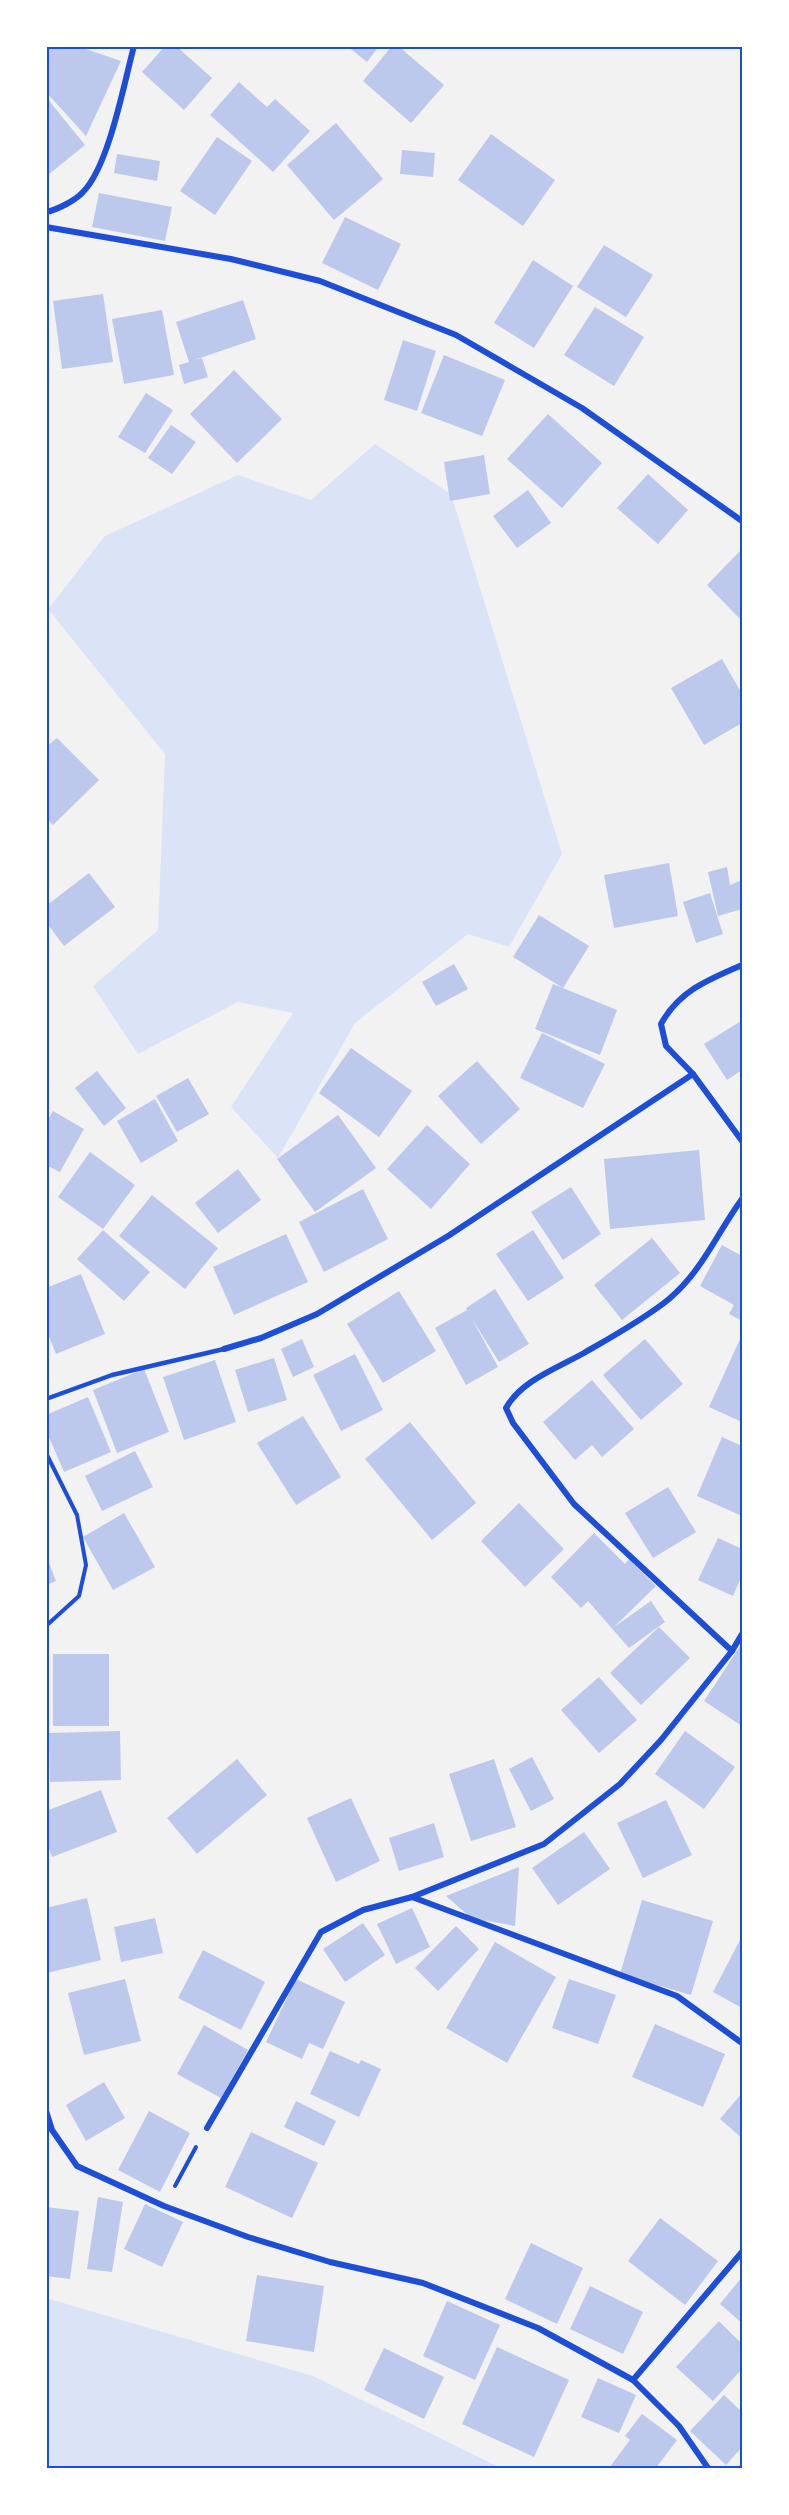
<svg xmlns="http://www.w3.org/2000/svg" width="789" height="2515" viewBox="0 0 789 2515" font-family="Quicksand,sans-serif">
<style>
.green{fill:#dbe4f7}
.building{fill:#bdc9ec}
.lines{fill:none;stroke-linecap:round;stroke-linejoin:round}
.path{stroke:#1d4ed8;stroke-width:4}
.service{stroke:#1d4ed8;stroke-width:4.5}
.minor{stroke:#1d4ed8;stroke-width:6}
.neatline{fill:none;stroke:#1d4ed8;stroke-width:2}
</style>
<rect width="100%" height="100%" fill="#f2f2f2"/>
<g class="green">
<path d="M375,444L451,494L562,854L509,947L468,934L355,1023L278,1158L231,1107L293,1013L238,1002L138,1054L93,986L158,930L165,754L48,609L105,536L238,475L311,500Z"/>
<path d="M46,2298L313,2376L501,2468H47Z"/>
</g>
<g class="building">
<path d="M49,46H77L121,61L86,136L46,92V53Z"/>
<path d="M165,46H176L212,78L184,110L142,72Z"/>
<path d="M347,46H379L367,62Z"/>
<path d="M392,46H398L444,85L411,123L363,81Z"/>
<path d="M239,82L267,107L275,99L310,131L273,172L210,115Z"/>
<path d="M46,97L85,145L48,175L46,173Z"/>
<path d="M336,123L383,179L334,220L287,165Z"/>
<path d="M491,134L555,180L523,226L458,180Z"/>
<path d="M217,137L252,161L215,215L180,191Z"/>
<path d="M402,150L435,153L433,177L400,174Z"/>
<path d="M117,154L160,161L157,181L114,173Z"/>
<path d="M99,193L172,207L165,241L92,227Z"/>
<path d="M345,217L401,244L378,290L322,263Z"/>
<path d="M604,245L653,275L626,317L577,287Z"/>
<path d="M533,260L573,286L534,348L494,323Z"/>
<path d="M103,294L113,362L62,369L53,301Z"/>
<path d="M243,300L256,339L194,360L202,358L208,377L184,384L179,365L189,362L176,322Z"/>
<path d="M595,307L644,337L614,386L564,355Z"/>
<path d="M162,310L174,375L124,384L112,319Z"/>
<path d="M403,340L436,351L417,411L384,400Z"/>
<path d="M444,355L505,380L482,436L421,413Z"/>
<path d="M234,370L282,419L237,463L190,414Z"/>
<path d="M146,393L173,410L145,453L118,437Z"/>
<path d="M548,414L602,463L562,508L507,459Z"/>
<path d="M171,425L196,442L172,474L148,458Z"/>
<path d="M484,455L490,494L450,501L444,462Z"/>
<path d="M648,474L688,510L658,544L617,508Z"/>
<path d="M528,490L551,523L517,548L493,516Z"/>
<path d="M742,549V621L707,585Z"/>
<path d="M722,659L742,694V723L704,745L671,688Z"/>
<path d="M57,738L99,780L53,825L46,818V747Z"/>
<path d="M669,863L678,916L614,928L604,875Z"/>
<path d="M727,867L730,885L742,880V909L718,916L708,872Z"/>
<path d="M89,873L115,907L64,946L46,922V906Z"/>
<path d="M710,893L723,934L696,943L683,902Z"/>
<path d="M539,915L589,946L563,988L513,957Z"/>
<path d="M454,964L468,989L436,1006L422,982Z"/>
<path d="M553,984L617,1010L600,1055L535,1029Z"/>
<path d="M741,1021L742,1070L727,1080L704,1044Z"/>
<path d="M542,1033L605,1064L583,1108L520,1078Z"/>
<path d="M351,1048L412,1091L379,1137L319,1093Z"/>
<path d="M477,1061L520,1109L481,1144L438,1096Z"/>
<path d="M97,1071L126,1108L104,1126L75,1088Z"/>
<path d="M188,1078L209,1114L177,1132L156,1096Z"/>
<path d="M155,1099L178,1141L141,1163L117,1121Z"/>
<path d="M53,1111L84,1129L60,1172L46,1165V1123Z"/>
<path d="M338,1115L376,1168L315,1212L277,1159Z"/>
<path d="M427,1125L470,1164L431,1209L387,1169Z"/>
<path d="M699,1150L705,1220L610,1229L604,1159Z"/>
<path d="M90,1152L135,1185L103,1229L58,1197Z"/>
<path d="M238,1169L261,1200L218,1233L195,1203Z"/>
<path d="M571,1187L601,1234L563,1260L531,1212Z"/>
<path d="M363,1189L388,1239L324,1272L299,1222Z"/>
<path d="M152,1195L218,1248L185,1289L119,1236Z"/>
<path d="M103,1230L150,1272L124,1301L77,1259Z"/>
<path d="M533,1230L564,1278L528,1301L496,1254Z"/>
<path d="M286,1234L308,1282L234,1315L213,1267Z"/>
<path d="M652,1238L680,1273L622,1320L594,1285Z"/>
<path d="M722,1245L742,1256V1321L729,1314L734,1305L700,1286Z"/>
<path d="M81,1274L105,1334L56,1354L46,1329V1288Z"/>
<path d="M495,1289L529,1344L499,1362L472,1319L498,1367L466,1385L435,1328L467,1310L466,1308Z"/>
<path d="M399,1291L436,1351L383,1383L347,1324Z"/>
<path d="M302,1339L314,1367L293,1377L281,1349Z"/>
<path d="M645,1339L683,1384L641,1420L603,1375Z"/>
<path d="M740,1339L742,1340V1422L709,1407Z"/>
<path d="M355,1354L383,1410L341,1431L313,1375Z"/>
<path d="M274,1358L287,1400L248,1412L235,1370Z"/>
<path d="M215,1360L236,1422L184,1440L163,1377Z"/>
<path d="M144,1369L169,1432L117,1453L93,1390Z"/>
<path d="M592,1380L634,1429L602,1457L592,1445L575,1460L543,1422Z"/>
<path d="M88,1397L111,1452L64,1472L46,1430V1415Z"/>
<path d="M303,1416L341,1477L296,1505L257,1443Z"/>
<path d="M410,1422L476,1503L432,1540L365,1459Z"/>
<path d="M722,1437L742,1446V1516L697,1496Z"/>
<path d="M135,1451L153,1487L102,1511L85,1476Z"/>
<path d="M668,1487L696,1532L653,1558L625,1513Z"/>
<path d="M519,1503L564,1549L525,1587L481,1541Z"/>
<path d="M124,1513L155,1567L113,1590L83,1537Z"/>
<path d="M594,1533L625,1564L629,1559L656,1586L614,1627L651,1601L665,1622L629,1648L588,1601L581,1608L551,1577Z"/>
<path d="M718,1538L742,1549V1575L733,1596L698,1580Z"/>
<path d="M46,1555L56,1581L46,1585Z"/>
<path d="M659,1627L690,1658L641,1705L610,1673Z"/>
<path d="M741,1645L742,1646V1726L704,1701Z"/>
<rect x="53" y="1654" width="56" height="72"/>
<path d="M599,1677L637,1720L599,1753L561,1710Z"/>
<path d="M120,1731L121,1780L50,1782L49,1733Z"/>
<path d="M685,1731L735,1767L704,1809L655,1774Z"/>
<path d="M532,1757L554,1799L531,1811L509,1769Z"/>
<path d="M237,1759L267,1795L197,1854L167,1818Z"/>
<path d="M494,1759L516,1827L471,1841L449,1774Z"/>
<path d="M101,1790L117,1832L52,1857L46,1840V1811Z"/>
<path d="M351,1798L380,1861L336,1882L307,1818Z"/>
<path d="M666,1800L692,1855L643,1878L617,1823Z"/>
<path d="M434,1823L444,1857L399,1871L389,1838Z"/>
<path d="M584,1832L610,1869L558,1905L532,1868Z"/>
<path d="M519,1867L515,1926L471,1918L446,1896Z"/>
<path d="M87,1898L101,1960L47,1973L46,1908Z"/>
<path d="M642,1900L713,1921L691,1995L620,1974Z"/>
<path d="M412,1908L430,1947L396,1964L377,1924Z"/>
<path d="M155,1918L163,1953L121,1962L114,1927Z"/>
<path d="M363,1923L385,1955L345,1982L323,1949Z"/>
<path d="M456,1926L479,1949L438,1991L415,1968Z"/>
<path d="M742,1936V2008L713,1992Z"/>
<path d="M495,1942L556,1977L507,2063L446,2028Z"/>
<path d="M203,1950L265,1982L241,2030L178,1998Z"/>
<path d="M125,1979L141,2041L84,2055L68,1993Z"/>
<path d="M296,1979L345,2002L323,2049L309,2043L302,2059L266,2042Z"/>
<path d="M569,1979L616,1995L598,2044L552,2028Z"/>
<path d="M655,2024L725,2054L703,2107L632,2077Z"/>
<path d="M204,2025L248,2050L221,2098L177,2074Z"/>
<path d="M330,2051L359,2064L361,2060L381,2069L359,2117L310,2094Z"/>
<path d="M104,2082L125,2118L86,2141L66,2105Z"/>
<path d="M742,2093V2138L720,2119Z"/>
<path d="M296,2101L336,2121L324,2146L284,2127Z"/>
<path d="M149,2111L190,2133L160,2192L118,2170Z"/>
<path d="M251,2132L318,2163L292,2218L225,2187Z"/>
<path d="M98,2197L123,2202L112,2272L87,2269Z"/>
<path d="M145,2204L183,2222L162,2267L124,2249Z"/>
<path d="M46,2207L79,2211L70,2279L46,2276Z"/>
<path d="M660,2218L718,2261L685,2305L628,2261Z"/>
<path d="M531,2243L583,2268L557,2324L505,2299Z"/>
<path d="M257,2275L324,2286L314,2352L246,2341Z"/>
<path d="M742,2277V2323L720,2304Z"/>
<path d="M590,2286L643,2312L623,2354L570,2329Z"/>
<path d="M447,2301L500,2325L475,2380L423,2356Z"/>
<path d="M719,2321L742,2344V2369L713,2401L676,2367Z"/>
<path d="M497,2347L569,2380L534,2457L462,2424Z"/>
<path d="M384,2348L444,2377L424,2419L364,2390Z"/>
<path d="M598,2378L636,2395L619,2433L581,2417Z"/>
<path d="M724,2395L742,2412V2447L726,2465L690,2431Z"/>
<path d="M642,2414L677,2440L656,2468H609L630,2440L625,2436Z"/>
</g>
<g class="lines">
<g class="path">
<path d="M46,1453L77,1515L86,1565L79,1596L46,1626"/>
<path d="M175,2186L196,2147"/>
</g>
<path class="service" d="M46,1399L112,1375L224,1349"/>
<g class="minor">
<path d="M46,212C57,210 76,200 83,192C109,166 124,83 134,46"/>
<path d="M46,227L231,259L320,281L456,335L582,408L742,521"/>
<path d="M693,1074L742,1141"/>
<path d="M224,1349L261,1338L317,1314L448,1236L693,1074L666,1046L661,1024C679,991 709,979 742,965"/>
<path d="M732,1651L574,1504L513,1423L506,1408C521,1381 557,1368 584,1353C610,1338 646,1318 669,1299C703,1270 717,1233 742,1199"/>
<path d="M412,1897L677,1996L742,2043"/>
<path d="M46,2111L52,2130L77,2166L164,2206L248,2237L330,2262L423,2283L538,2328L633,2380L679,2426L708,2468"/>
<path d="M207,2128L321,1932L363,1910L412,1897L544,1844L620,1784L661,1740L732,1651L742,1634"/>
<path d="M633,2380L742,2252"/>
</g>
</g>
<rect width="789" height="2515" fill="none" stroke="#ffffff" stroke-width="96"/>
<rect x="48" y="48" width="693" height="2419" class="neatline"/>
</svg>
